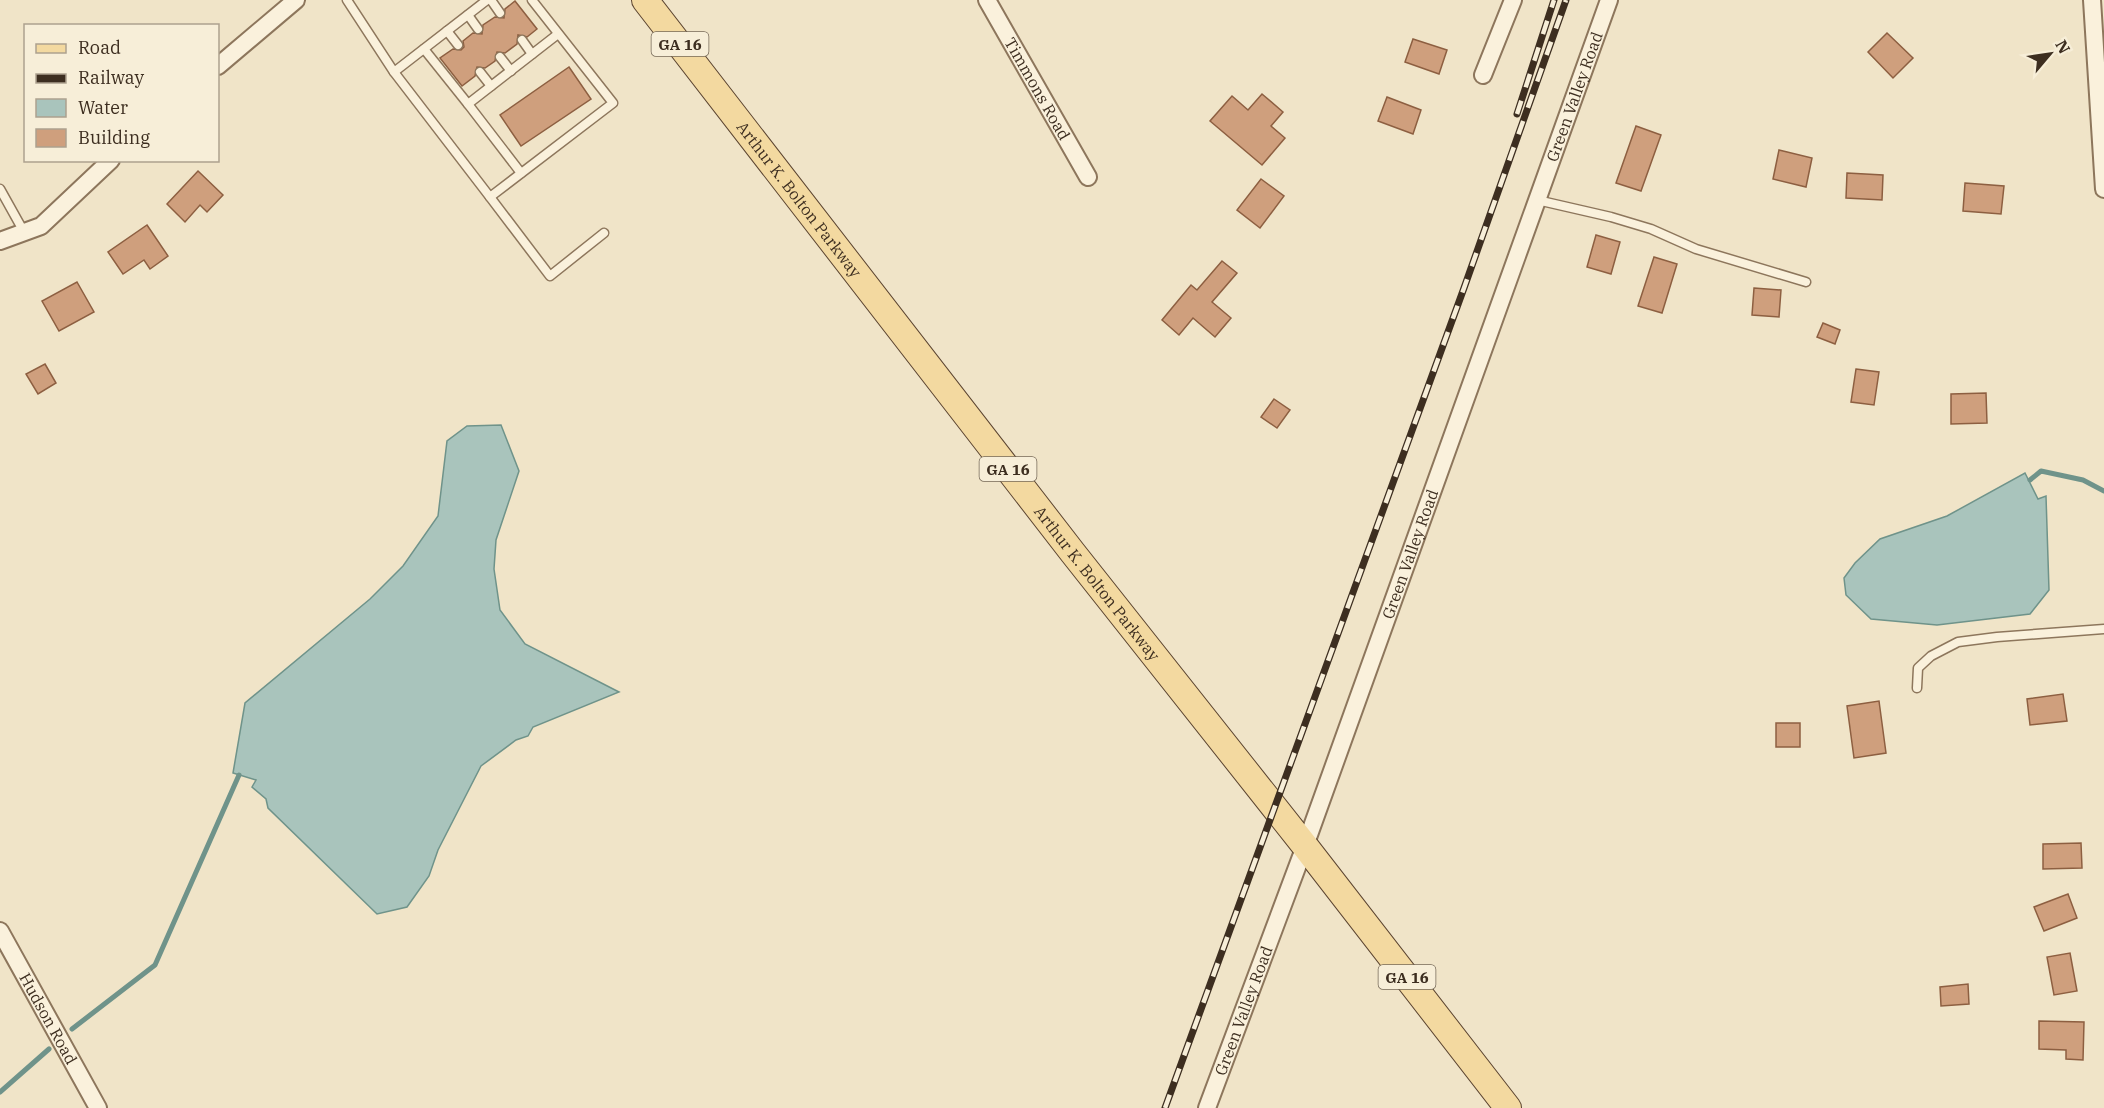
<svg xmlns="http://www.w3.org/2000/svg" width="2104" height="1108" viewBox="0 0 2104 1108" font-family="'IBM Plex Serif',serif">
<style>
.water{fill:#a9c4bc;stroke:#6f938a;stroke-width:1.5}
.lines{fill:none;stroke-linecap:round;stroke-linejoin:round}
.stream{stroke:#6f938a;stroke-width:5}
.building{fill:#cf9f7d;stroke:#8d5f41;stroke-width:1.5}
.lane-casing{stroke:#8d765c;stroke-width:11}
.street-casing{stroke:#8d765c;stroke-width:20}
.primary-casing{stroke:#5b4430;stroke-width:28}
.lane{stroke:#faf1dc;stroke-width:8}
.street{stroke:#faf1dc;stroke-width:16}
.primary{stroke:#f3d9a0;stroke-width:26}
.rail-casing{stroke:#3d2e20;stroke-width:7}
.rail{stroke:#f7eed8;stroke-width:4.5;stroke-dasharray:14;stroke-linecap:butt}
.labels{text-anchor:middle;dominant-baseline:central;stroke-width:4.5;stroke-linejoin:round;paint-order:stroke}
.shield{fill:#f7eed8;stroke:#756857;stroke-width:1.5}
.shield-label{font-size:15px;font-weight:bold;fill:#3d2e20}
.street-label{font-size:16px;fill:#3d2e20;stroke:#f7eed8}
</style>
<rect width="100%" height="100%" fill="#f0e4c8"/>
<g class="water">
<path d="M501,425L519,471L496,540L494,569L500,610L525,644L619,692L533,727L528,736L516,740L481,766L438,850L429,876L407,907L377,914L268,808L266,799L252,787L256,780L233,773L245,703L370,599L403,566L438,516L447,441L467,426Z"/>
<path d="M2025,473L2038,499L2046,496L2049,590L2030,614L1937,625L1871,619L1846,595L1844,578L1855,563L1880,539L1947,516Z"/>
</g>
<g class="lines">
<g class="stream">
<path d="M2030,480L2041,471L2083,480L2104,491"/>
<path d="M72,1029L155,965L239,775"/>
<path d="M0,1092L49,1049"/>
</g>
</g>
<g class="building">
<path d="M515,1L537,29L527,37L518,35L517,44L505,53L497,52L495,61L485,68L477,67L475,76L462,86L440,58L453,49L461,50L464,47L463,41L473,33L482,34L483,25L495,17L504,18L505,9Z"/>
<path d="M1887,33L1913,58L1893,78L1868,52Z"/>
<path d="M1413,39L1447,50L1439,74L1405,62Z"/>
<path d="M569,67L591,99L521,146L500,115Z"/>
<path d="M1262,94L1283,112L1271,126L1285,138L1262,165L1210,121L1232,96L1248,110Z"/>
<path d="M1387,97L1421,110L1413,134L1378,121Z"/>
<path d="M1636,126L1661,135L1641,191L1616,183Z"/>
<path d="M1779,150L1812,158L1806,187L1773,179Z"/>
<path d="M198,171L223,195L207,212L200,205L185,222L167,204Z"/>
<path d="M1847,173L1883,175L1882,200L1846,198Z"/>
<path d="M1261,179L1284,196L1260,228L1237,210Z"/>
<path d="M1965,183L2004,186L2001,214L1963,211Z"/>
<path d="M147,225L168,256L150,269L144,260L123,274L108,252Z"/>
<path d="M1596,235L1620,242L1611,274L1587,267Z"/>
<path d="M1654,257L1677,264L1662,313L1638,306Z"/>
<path d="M1222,261L1237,273L1212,302L1231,318L1215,337L1193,318L1179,335L1162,320L1191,285L1197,290Z"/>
<path d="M77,282L94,312L59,331L42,301Z"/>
<path d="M1754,288L1781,290L1779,317L1752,315Z"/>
<path d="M1823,323L1840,330L1835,344L1817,337Z"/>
<path d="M45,364L56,383L38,394L26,374Z"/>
<path d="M1856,369L1879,372L1874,405L1851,402Z"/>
<path d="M1986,393L1987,423L1951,424V394Z"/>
<path d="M1274,399L1290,410L1277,428L1261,417Z"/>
<path d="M2063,694L2067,721L2030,725L2027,699Z"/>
<path d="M1879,701L1886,753L1854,758L1847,706Z"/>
<rect x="1776" y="723" width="24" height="24"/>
<path d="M2081,843L2082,868L2043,869V844Z"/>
<path d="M2068,894L2077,918L2044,931L2034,907Z"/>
<path d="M2070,953L2077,991L2054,995L2047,957Z"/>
<path d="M1968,984L1969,1004L1941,1006L1940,987Z"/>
<path d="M2039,1021L2084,1022L2083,1060L2066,1059V1050L2039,1049Z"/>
</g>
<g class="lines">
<g class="lane-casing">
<g id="lane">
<path d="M347,0L394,72L490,197L613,103L532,0"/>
<path d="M491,0L500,13"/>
<path d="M468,15L478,29"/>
<path d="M447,31L458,45"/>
<path d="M522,40L532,54"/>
<path d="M424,49L468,104"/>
<path d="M500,57L511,71"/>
<path d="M394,72L487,0"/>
<path d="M480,72L491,86"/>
<path d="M521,173L468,104L558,34"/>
<path d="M0,189L24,232"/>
<path d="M490,197L550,276L604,233"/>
<path d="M1537,200L1611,217L1651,229L1696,249L1806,282"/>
<path d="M1917,688L1918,668L1931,656L1958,642L1997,637L2104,629"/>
</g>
</g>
<g class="street-casing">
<g id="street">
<path id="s1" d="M987,0L1088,177"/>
<path d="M2092,0L2104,189"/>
<path d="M218,66L296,0"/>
<path d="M1483,75L1513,0"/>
<path d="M0,241L41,226L111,160"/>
<path id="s2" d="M0,931L98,1108"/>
<path id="s3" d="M1207,1108L1305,846L1609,0"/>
</g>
</g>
<g class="primary-casing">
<g id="primary">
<path id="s4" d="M645,0L1073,553L1305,846L1508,1108"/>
</g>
</g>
<use href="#lane" class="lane"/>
<use href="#street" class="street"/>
<use href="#primary" class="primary"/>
<g class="rail-casing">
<g id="rail">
<path d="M1517,114L1554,0"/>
<path d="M1165,1108L1464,288L1566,0"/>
</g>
</g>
<use href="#rail" class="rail"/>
</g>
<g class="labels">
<g class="shield">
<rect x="651.5" y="32" width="57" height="24" rx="4.5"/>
<rect x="979.5" y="457" width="57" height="24" rx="4.5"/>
<rect x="1378.5" y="965" width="57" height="24" rx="4.5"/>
</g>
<g class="shield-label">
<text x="680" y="44">GA 16</text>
<text x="1008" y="469">GA 16</text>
<text x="1407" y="977">GA 16</text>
</g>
<g class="street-label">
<text stroke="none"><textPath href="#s1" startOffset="102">Timmons Road</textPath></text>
<text stroke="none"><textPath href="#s3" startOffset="1076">Green Valley Road</textPath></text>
<text stroke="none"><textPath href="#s4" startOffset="252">Arthur K. Bolton Parkway</textPath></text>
<text stroke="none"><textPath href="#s3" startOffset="590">Green Valley Road</textPath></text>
<text stroke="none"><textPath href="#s4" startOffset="738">Arthur K. Bolton Parkway</textPath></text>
<text stroke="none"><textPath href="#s3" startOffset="104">Green Valley Road</textPath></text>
<text stroke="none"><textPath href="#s2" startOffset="100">Hudson Road</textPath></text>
</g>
</g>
<rect x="24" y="24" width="195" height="138" fill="#f7eed8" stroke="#ada18e" stroke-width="1.5"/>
<rect x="36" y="44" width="30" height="9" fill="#f3d9a0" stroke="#ada18e" stroke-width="1.5"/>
<text x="78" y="54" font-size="18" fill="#3d2e20">Road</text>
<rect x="36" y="74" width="30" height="9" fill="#3d2e20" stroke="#ada18e" stroke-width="1.5"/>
<text x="78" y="84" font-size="18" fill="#3d2e20">Railway</text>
<rect x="36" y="99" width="30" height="18" fill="#a9c4bc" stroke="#ada18e" stroke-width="1.5"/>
<text x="78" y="114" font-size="18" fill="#3d2e20">Water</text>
<rect x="36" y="129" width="30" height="18" fill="#cf9f7d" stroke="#ada18e" stroke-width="1.5"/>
<text x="78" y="144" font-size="18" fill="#3d2e20">Building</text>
<g transform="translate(2050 54) rotate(61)" stroke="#f7eed8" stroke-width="4.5" paint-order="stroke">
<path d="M0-4.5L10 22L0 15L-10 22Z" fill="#3d2e20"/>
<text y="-9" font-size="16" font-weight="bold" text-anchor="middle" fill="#3d2e20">N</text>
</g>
</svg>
